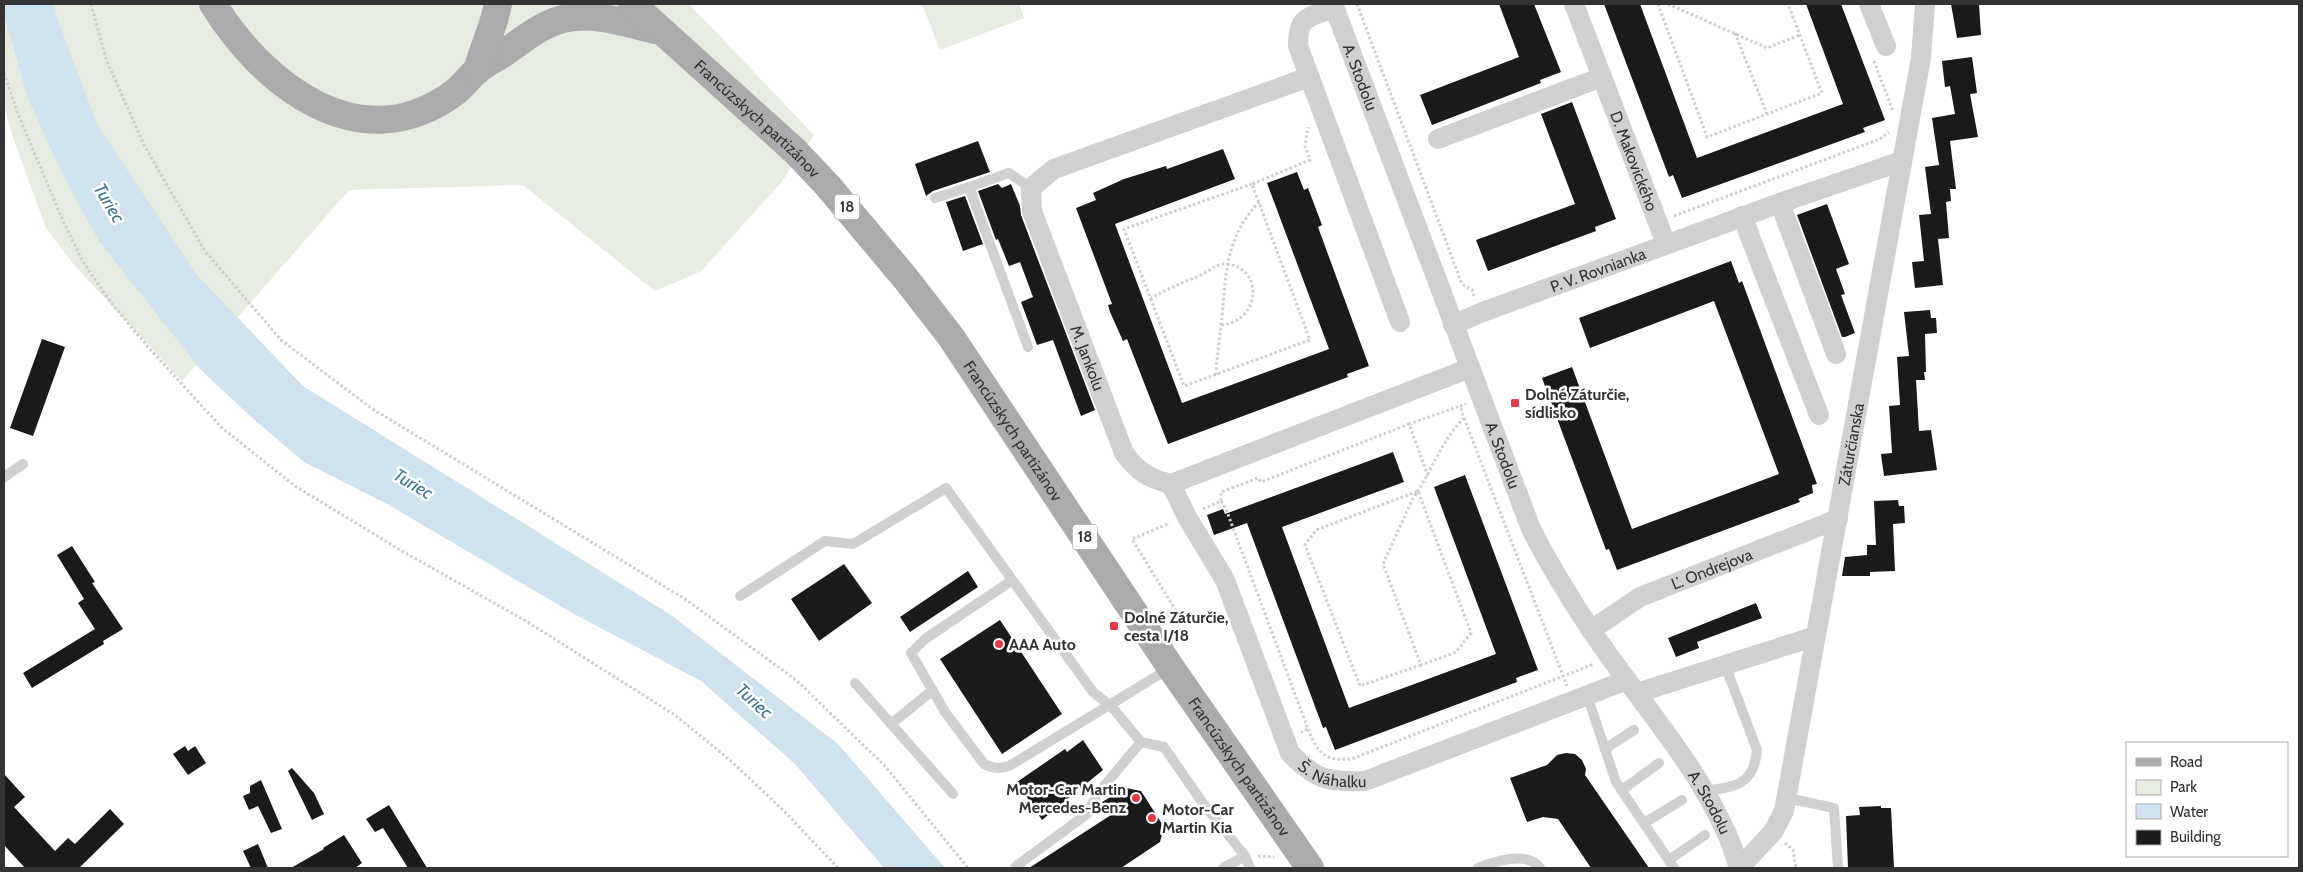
<svg xmlns="http://www.w3.org/2000/svg" width="2303" height="872" viewBox="0 0 2303 872" font-family="Cabin,sans-serif">
<style>
.green{fill:#e6ecdf}
.water{fill:#cfe2ee}
.building{fill:#1a1a1a}
.lines{fill:none;stroke-linecap:round;stroke-linejoin:round}
.path{stroke:#cdcdcd;stroke-width:3;stroke-dasharray:2.5 2.5;stroke-linecap:butt}
.lane{stroke:#d0d0d0;stroke-width:10}
.street{stroke:#d0d0d0;stroke-width:20}
.primary{stroke:#ababab;stroke-width:28}
.poi-dot{fill:#e63946;stroke:#fff;stroke-width:2}
.labels{text-anchor:middle;dominant-baseline:central;stroke-width:5;stroke-linejoin:round;paint-order:stroke}
.shield{fill:#fff;stroke:#707070;stroke-width:1}
.shield-label{font-size:15px;font-weight:bold;fill:#333}
.street-label{font-size:16px;fill:#333;stroke:#fff}
.poi-label{font-size:16px;font-weight:bold;fill:#333;stroke:#fff;text-anchor:start}
.water-label{font-size:18px;font-style:italic;fill:#3f7597;stroke:#fff}
</style>
<rect width="100%" height="100%" fill="#fff"/>
<g class="green">
<path d="M4,4H689L814,135L780,184L701,271L655,291L523,185L349,190L182,381L75,266L46,228L12,135L4,106Z"/>
<path d="M922,4H1019L1024,18L940,50Z"/>
</g>
<path class="water" d="M4,4H54L57,18L97,124L197,275L303,386L671,615L838,744L945,868H884L795,764L701,681L574,614L387,504L304,462L250,416L200,369L99,241L64,177L28,99L4,14Z"/>
<g class="building">
<path d="M1499,4H1534L1561,72L1540,80L1541,83L1432,125L1420,95L1519,57Z"/>
<path d="M1604,4H1640L1697,158L1843,104L1806,4H1841L1885,120L1863,128L1865,132L1682,198L1673,175L1669,177Z"/>
<path d="M1951,4H1979L1981,35L1957,38Z"/>
<path d="M1972,57L1977,93L1970,94L1978,137L1950,141L1956,189H1950L1951,201L1946,202L1949,238L1938,239L1943,285L1915,288L1912,262L1924,261L1919,215L1931,214L1925,167L1939,165L1932,118L1955,114L1950,86L1945,87L1942,61Z"/>
<path d="M1572,102L1616,219L1595,227L1596,231L1488,271L1476,240L1575,204L1541,114Z"/>
<path d="M978,141L990,172L933,191L926,196L915,164Z"/>
<path d="M1223,149L1235,179L1115,224L1182,403L1329,349L1267,183L1297,172L1304,190L1308,188L1322,225L1318,227L1369,366L1347,374L1348,377L1168,444L1127,339L1123,341L1110,312L1108,305L1112,304L1076,208L1096,200L1093,193L1124,179L1166,166L1167,169Z"/>
<path d="M998,184L1002,188L1011,184L1020,206L1021,215L1095,410L1081,416L1053,340L1037,345L1021,302L1033,297L1020,262L1009,266L998,239L996,240L978,191Z"/>
<path d="M965,196L983,244L963,251L946,202Z"/>
<path d="M1827,204L1849,264L1836,269L1845,294L1841,295L1855,333L1845,337H1842L1797,215Z"/>
<path d="M1731,261L1739,283L1742,281L1817,484L1812,485L1813,493L1798,499L1800,502L1617,570L1609,549L1606,550L1542,378L1572,367L1632,529L1779,474L1714,301L1590,348L1579,318Z"/>
<path d="M1930,310L1931,318H1936L1937,333L1925,334L1926,372H1924L1925,380H1916L1919,431L1931,430L1937,470L1884,476L1881,454L1892,453L1889,406L1900,405L1897,357L1909,356L1904,312Z"/>
<path d="M42,339L65,347L33,436L10,428Z"/>
<path d="M1393,452L1404,482L1282,527L1349,708L1496,654L1434,487L1465,475L1538,670L1516,678L1517,682L1335,750L1326,727L1323,728L1247,523L1214,535L1207,515L1223,509L1225,514Z"/>
<path d="M1898,500L1899,506H1904L1905,523L1893,524L1895,571L1870,572V576H1842L1845,557L1867,555V545H1876L1874,501Z"/>
<path d="M72,546L95,582L92,583L123,629L103,641L104,644L32,688L23,673L95,629L78,603L84,599L57,555Z"/>
<path d="M844,564L872,603L819,641L791,599Z"/>
<path d="M968,571L978,587L910,632L900,617Z"/>
<path d="M1756,603L1762,618L1697,642L1699,648L1676,657L1668,638Z"/>
<path d="M1000,620L1062,714L1002,754L940,659Z"/>
<path d="M1083,740L1103,770L1042,820L1017,782L1065,749L1067,752Z"/>
<path d="M185,746L188,751L195,746L206,763L188,775L173,754Z"/>
<path d="M1566,753L1575,754L1582,760L1586,769L1585,775L1649,868H1591L1558,819L1543,817L1527,822L1510,778L1547,765L1557,755Z"/>
<path d="M292,768L314,793L324,814L312,820L288,771Z"/>
<path d="M4,774L25,797L14,807L55,851L68,838L75,844L110,809L124,824L79,868H25L4,845Z"/>
<path d="M261,780L282,829L271,833L258,806L249,810L243,796L250,793V786Z"/>
<path d="M1126,788L1141,791L1164,827L1160,842L1121,868H1029L1111,815L1102,802Z"/>
<path d="M389,805L427,868H408L383,828L375,832L366,819Z"/>
<path d="M1881,806V808H1891L1894,868H1848L1846,816L1860,815L1859,807Z"/>
<path d="M344,835L362,863L355,868H291L324,849L323,848Z"/>
<path d="M258,844L268,868H251L243,851Z"/>
</g>
<g class="lines">
<g class="path">
<path d="M91,4L106,59L144,145L205,251L281,340L371,408L685,599L796,680L885,766L968,868"/>
<path d="M1357,4L1462,284L1472,290L1474,296"/>
<path d="M1658,4L1707,137L1822,93L1788,4"/>
<path d="M1668,4L1767,48L1800,35"/>
<path d="M1735,33L1767,114"/>
<path d="M1874,61L1893,111"/>
<path d="M4,73L18,114L63,221L83,262L112,304L148,347L222,428L295,486L402,551L526,621L675,715L731,761L786,813L838,868"/>
<path d="M1252,184L1124,229L1184,386L1310,340L1252,184L1310,160L1305,146L1308,127"/>
<path d="M1674,216L1880,139L1889,132"/>
<path d="M1150,299C1168,288 1185,282 1203,274C1211,270 1217,263 1227,264C1265,269 1260,322 1221,325"/>
<path d="M1216,375C1217,355 1220,336 1222,317C1226,272 1226,237 1259,202"/>
<path d="M1464,418L1567,686"/>
<path d="M1428,476L1409,424L1460,406"/>
<path d="M1221,501L1226,509L1308,729L1301,732"/>
<path d="M1203,509L1221,501V492L1258,478L1261,482L1409,424"/>
<path d="M1163,618L1176,611L1132,539L1170,523"/>
<path d="M1421,665L1360,686L1305,545L1316,530L1418,491L1471,633L1456,652L1421,665L1383,564L1412,500C1430,475 1442,439 1464,418L1460,406L1466,404"/>
<path d="M1308,729C1318,754 1326,763 1354,758L1594,664"/>
<path d="M1785,843L1793,850L1796,868"/>
<path d="M1258,856L1274,857"/>
</g>
<g class="lane">
<path d="M935,198L969,187"/>
<path d="M1028,347L969,187L1009,173L1031,188"/>
<path d="M4,477L23,464"/>
<path d="M1011,581L925,639L911,653L945,712L984,764C994,769 1000,769 1011,765L1170,668"/>
<path d="M740,596L825,541L853,544L946,488L1093,692L1111,706L1141,742L1164,747L1202,802L1245,856"/>
<path d="M855,683L953,794"/>
<path d="M1587,695L1616,782L1674,868"/>
<path d="M891,724L933,690"/>
<path d="M1605,749L1634,730"/>
<path d="M1622,790L1659,763"/>
<path d="M1704,791C1734,787 1754,786 1757,750L1725,665"/>
<path d="M1787,798L1834,808L1838,868"/>
<path d="M1644,823L1682,800"/>
<path d="M1669,860L1705,835"/>
<path d="M1016,868L1015,867L1087,814L1098,793L1141,742"/>
<path d="M1223,868L1245,856L1250,868"/>
<path d="M1478,868C1493,862 1528,850 1540,868"/>
</g>
<g class="street">
<path id="s1" d="M1333,4L1531,529C1549,564 1569,597 1591,630C1636,697 1693,759 1726,832C1732,844 1735,856 1739,868"/>
<path id="s2" d="M1574,4L1666,244"/>
<path d="M1869,4L1886,46"/>
<path d="M1334,8C1308,18 1298,15 1298,46L1400,322"/>
<path id="s3" d="M1309,77L1054,169L1031,188L1032,211L1124,453C1138,472 1148,478 1171,484L1470,368"/>
<path d="M1438,139L1602,77"/>
<path d="M1780,203L1836,354"/>
<path d="M1742,216L1819,415"/>
<path id="s4" d="M1453,325L1480,313L1780,203L1902,161"/>
<path id="s5" d="M1171,484L1187,517L1225,580L1290,753C1316,780 1327,782 1365,781L1627,680"/>
<path id="s6" d="M1591,630L1640,597L1838,519"/>
<path d="M1637,693L1816,636"/>
<path id="s7" d="M1739,868L1773,832L1784,811L1921,58L1925,4"/>
</g>
<g class="primary">
<path d="M213,4C263,85 360,162 454,93C462,87 468,79 475,72C484,64 495,59 504,53C523,40 540,25 563,19C596,11 631,25 663,32"/>
<path id="s8" d="M632,4L795,151L828,186L906,279L951,337L1171,668L1310,868"/>
<path d="M477,71C483,48 494,27 498,4"/>
</g>
</g>
<g class="poi-dot">
<rect x="1510" y="398" width="10" height="10" rx="2.5"/>
<rect x="1109" y="621" width="10" height="10" rx="2.5"/>
<circle cx="999" cy="644" r="5"/>
<circle cx="1136" cy="798" r="5"/>
<circle cx="1152" cy="818" r="5"/>
</g>
<g class="labels">
<g class="shield">
<rect x="834.5" y="194.5" width="25" height="25" rx="4"/>
<rect x="1072.5" y="524.5" width="25" height="25" rx="4"/>
</g>
<g class="shield-label">
<text x="847" y="207">18</text>
<text x="1085" y="537">18</text>
</g>
<g class="street-label">
<text stroke="none"><textPath href="#s1" startOffset="78">A. Stodolu</textPath></text>
<text stroke="none"><textPath href="#s8" startOffset="170">Francúzskych partizánov</textPath></text>
<text stroke="none"><textPath href="#s2" startOffset="168">D. Makovického</textPath></text>
<text stroke="none"><textPath href="#s4" startOffset="155">P. V. Rovnianka</textPath></text>
<text stroke="none"><textPath href="#s3" startOffset="481">M. Jankolu</textPath></text>
<text stroke="none"><textPath href="#s8" startOffset="575">Francúzskych partizánov</textPath></text>
<text stroke="none"><textPath href="#s7" startOffset="446">Záturčianska</textPath></text>
<text stroke="none"><textPath href="#s1" startOffset="482">A. Stodolu</textPath></text>
<text stroke="none"><textPath href="#s6" startOffset="136">Ľ. Ondrejova</textPath></text>
<text stroke="none"><textPath href="#s8" startOffset="980">Francúzskych partizánov</textPath></text>
<text stroke="none"><textPath href="#s5" startOffset="345">Š. Náhalku</textPath></text>
<text stroke="none"><textPath href="#s1" startOffset="888">A. Stodolu</textPath></text>
</g>
<g class="poi-label">
<text x="1525" y="394">Dolné Záturčie,<tspan x="1525" dy="18">sídlisko</tspan></text>
<text x="1124" y="617">Dolné Záturčie,<tspan x="1124" dy="18">cesta I/18</tspan></text>
<text x="1009" y="644">AAA Auto</text>
<text x="1126" y="789" text-anchor="end">Motor-Car Martin<tspan x="1126" dy="18">Mercedes-Benz</tspan></text>
<text x="1162" y="809">Motor-Car<tspan x="1162" dy="18">Martin Kia</tspan></text>
</g>
<g class="water-label">
<text transform="translate(109 203) rotate(59)">Turiec</text>
<text transform="translate(413 484) rotate(31)">Turiec</text>
<text transform="translate(754 701) rotate(42)">Turiec</text>
</g>
</g>
<rect width="2303" height="872" fill="none" stroke="#333333" stroke-width="10"/>
<rect x="2126" y="742" width="162" height="115" fill="#ffffff" stroke="#adadad"/>
<rect x="2136" y="758" width="25" height="8" fill="#ababab" stroke="#adadad"/>
<text x="2170" y="767" font-size="15" fill="#333333">Road</text>
<rect x="2136" y="780" width="25" height="15" fill="#e6ecdf" stroke="#adadad"/>
<text x="2170" y="792" font-size="15" fill="#333333">Park</text>
<rect x="2136" y="804" width="25" height="15" fill="#cfe2ee" stroke="#adadad"/>
<text x="2170" y="817" font-size="15" fill="#333333">Water</text>
<rect x="2136" y="830" width="25" height="15" fill="#1a1a1a" stroke="#adadad"/>
<text x="2170" y="842" font-size="15" fill="#333333">Building</text>
</svg>
